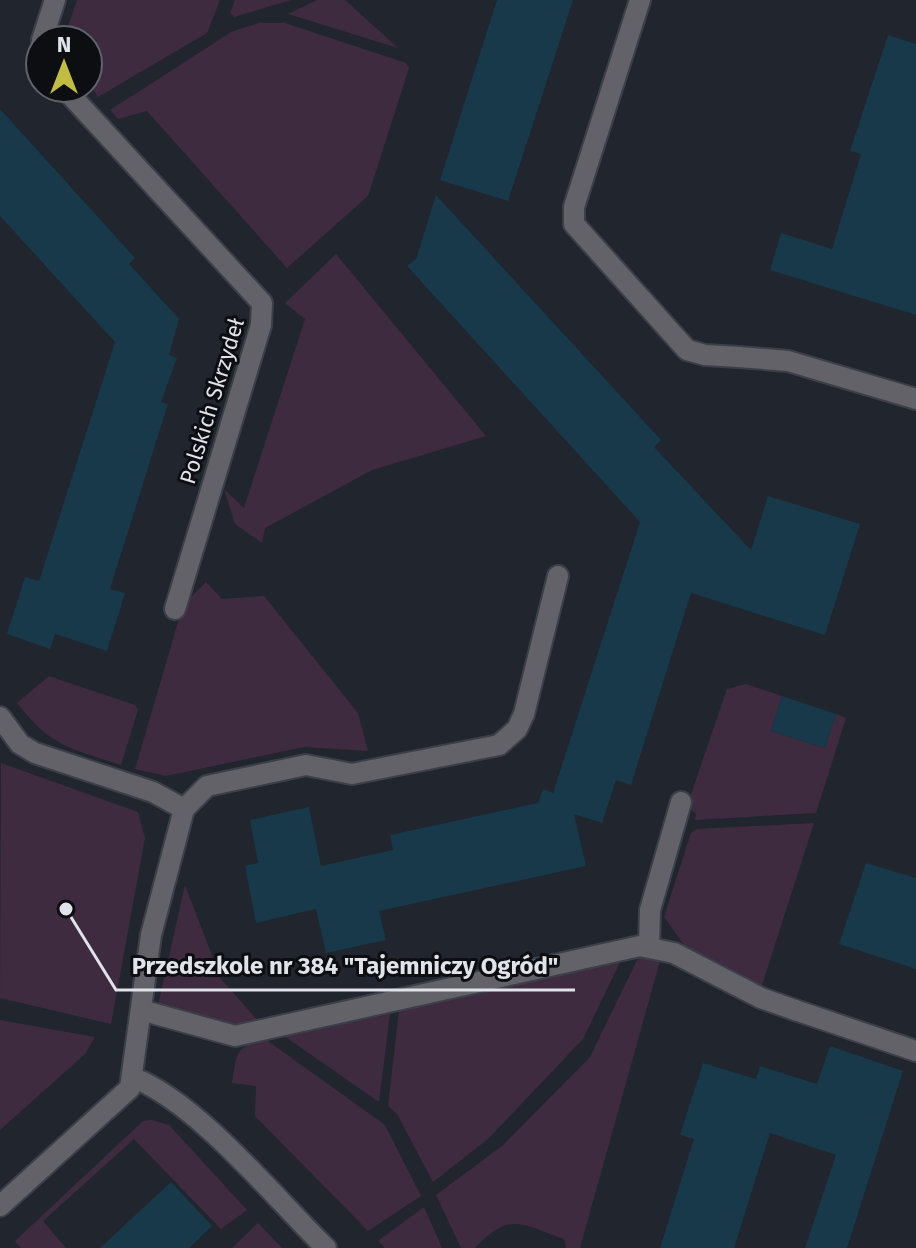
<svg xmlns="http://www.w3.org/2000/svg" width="916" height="1248" viewBox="0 0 916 1248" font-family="'Fira Sans',sans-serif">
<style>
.green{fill:#3f2b40}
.building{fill:#17394a}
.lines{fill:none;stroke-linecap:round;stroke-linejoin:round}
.service-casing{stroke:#3b4048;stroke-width:24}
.pedestrian-casing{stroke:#3b4048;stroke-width:24}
.minor-casing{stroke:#3b4048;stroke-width:24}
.service{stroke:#636268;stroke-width:20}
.pedestrian{stroke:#636268;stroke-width:20}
.minor{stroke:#636268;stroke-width:20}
.labels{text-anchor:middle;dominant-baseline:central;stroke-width:6;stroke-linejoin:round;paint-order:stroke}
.street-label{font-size:22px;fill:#e0e3ea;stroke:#0c0e12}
.leader{fill:none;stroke:#e0e3ea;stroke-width:3}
.callout-dot{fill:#e0e3ea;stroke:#0c0e12;stroke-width:3}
.callout-label{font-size:24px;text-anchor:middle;font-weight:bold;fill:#e0e3ea;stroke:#0c0e12;stroke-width:6;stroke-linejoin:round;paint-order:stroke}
</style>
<rect width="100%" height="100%" fill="#20252e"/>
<g class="green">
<path d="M77,0H220L207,33L98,97L88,82V40H67L65,35Z"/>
<path d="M235,0H291L234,17L230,13Z"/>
<path d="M317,0H345L398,48L288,14Z"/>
<path d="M259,23H285L406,63L409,68L368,196L287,268L147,111L118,119L110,110L233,31Z"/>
<path d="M336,254L486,436L372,470L265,528L262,543L235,524L224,489L244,508L305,319L285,303Z"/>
<path d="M206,582L222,599L264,596L358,713L368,751L304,747L166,776L135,769L183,605Z"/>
<path d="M49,676L135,705L138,710L121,765C70,748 51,747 17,703Z"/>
<path d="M746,684L782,696L771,731L825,748L836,714L846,718L816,813L695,820L696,814L687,806L727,689Z"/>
<path d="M1,763L138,812L145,838L111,1024L0,998Z"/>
<path d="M814,823L761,988L687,949L664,917L691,833L696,829Z"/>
<path d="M185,885L221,979L260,1023L238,1028L158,1005Z"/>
<path d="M639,956L660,961L580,1248H566L564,1239C521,1224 510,1211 475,1248H461L436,1195L502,1146L590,1057Z"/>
<path d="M622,958L583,1039L488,1139L433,1182L397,1114L388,1106L399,1010Z"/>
<path d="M390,1014L379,1102L284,1036Z"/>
<path d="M0,1020L95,1037L85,1054L0,1130Z"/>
<path d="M265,1039L385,1125L421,1196L368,1231L255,1116L256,1086L232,1083C237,1053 234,1048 265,1039Z"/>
<path d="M152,1120L169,1125L247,1210L221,1229L134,1139L43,1221L66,1248H21L15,1241L143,1121Z"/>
<path d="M424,1207L442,1248H385L378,1241Z"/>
<path d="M258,1223L282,1248H232Z"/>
</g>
<g class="building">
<path d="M497,0H573L508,201L440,180Z"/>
<path d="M888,35L916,44V315L770,270L781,233L832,249L861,154L850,151Z"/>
<path d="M0,109L135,258L129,264L179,319L169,355L177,358L161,402L168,404L110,589L125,593L107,651L55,634L50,649L7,634L25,577L39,581L115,342L0,216Z"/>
<path d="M436,195L661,440L654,447L751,550L768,496L860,524L825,635L691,593L631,785L616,780L602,823L574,814L586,866L379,911L386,940L326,953L316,909L256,923L245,866L258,863L250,820L309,807L321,866L393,850L390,835L538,803L543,789L553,793L640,522L407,266L416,259Z"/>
<path d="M782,696L836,714L825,748L771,731Z"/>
<path d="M866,863L916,878V969L839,944Z"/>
<path d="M830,1046L903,1071L847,1248H805L836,1155L770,1133L734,1248H660L694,1139L680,1135L703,1063L756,1079L760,1066L817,1084Z"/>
<path d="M171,1182L212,1226L189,1248H100Z"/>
</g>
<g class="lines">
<g class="service-casing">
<g id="service">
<path d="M640,0L574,207V224L687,350L705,355L739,357"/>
<path d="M0,717L20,744L35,753L153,792L184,809"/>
<path d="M795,1010L916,1051"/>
<path d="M134,1078C198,1103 275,1198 326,1248"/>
</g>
</g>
<g class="pedestrian-casing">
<g id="pedestrian">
<path d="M649,946L650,910L681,802"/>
<path d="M141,1010L235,1036L640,946L674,953L761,998L795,1010"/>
</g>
</g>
<g class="minor-casing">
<g id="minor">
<path d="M42,40L55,0"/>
<path d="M64,88L262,303L261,325L175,609"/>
<path d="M739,357L788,361L916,399"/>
<path d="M0,1206L130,1088L151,935L184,809L207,786L306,765L352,774L499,745L517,729L524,714L558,576"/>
</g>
</g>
<use href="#service" class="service"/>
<use href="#pedestrian" class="pedestrian"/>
<use href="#minor" class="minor"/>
</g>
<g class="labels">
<g class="street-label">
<text transform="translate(212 401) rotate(-73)">Polskich Skrzydeł</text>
</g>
</g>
<path class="leader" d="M66 909L116 990H575"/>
<circle class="callout-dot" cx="66" cy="909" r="8"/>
<g class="callout-label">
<text x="345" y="974">Przedszkole nr 384 "Tajemniczy Ogród"</text>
</g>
<g transform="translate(64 64)"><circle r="38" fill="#0c0e12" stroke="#616368" stroke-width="2"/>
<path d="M0-6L14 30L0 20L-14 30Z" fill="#c1bd40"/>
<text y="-12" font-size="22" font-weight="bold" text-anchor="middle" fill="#e0e3ea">N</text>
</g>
</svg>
